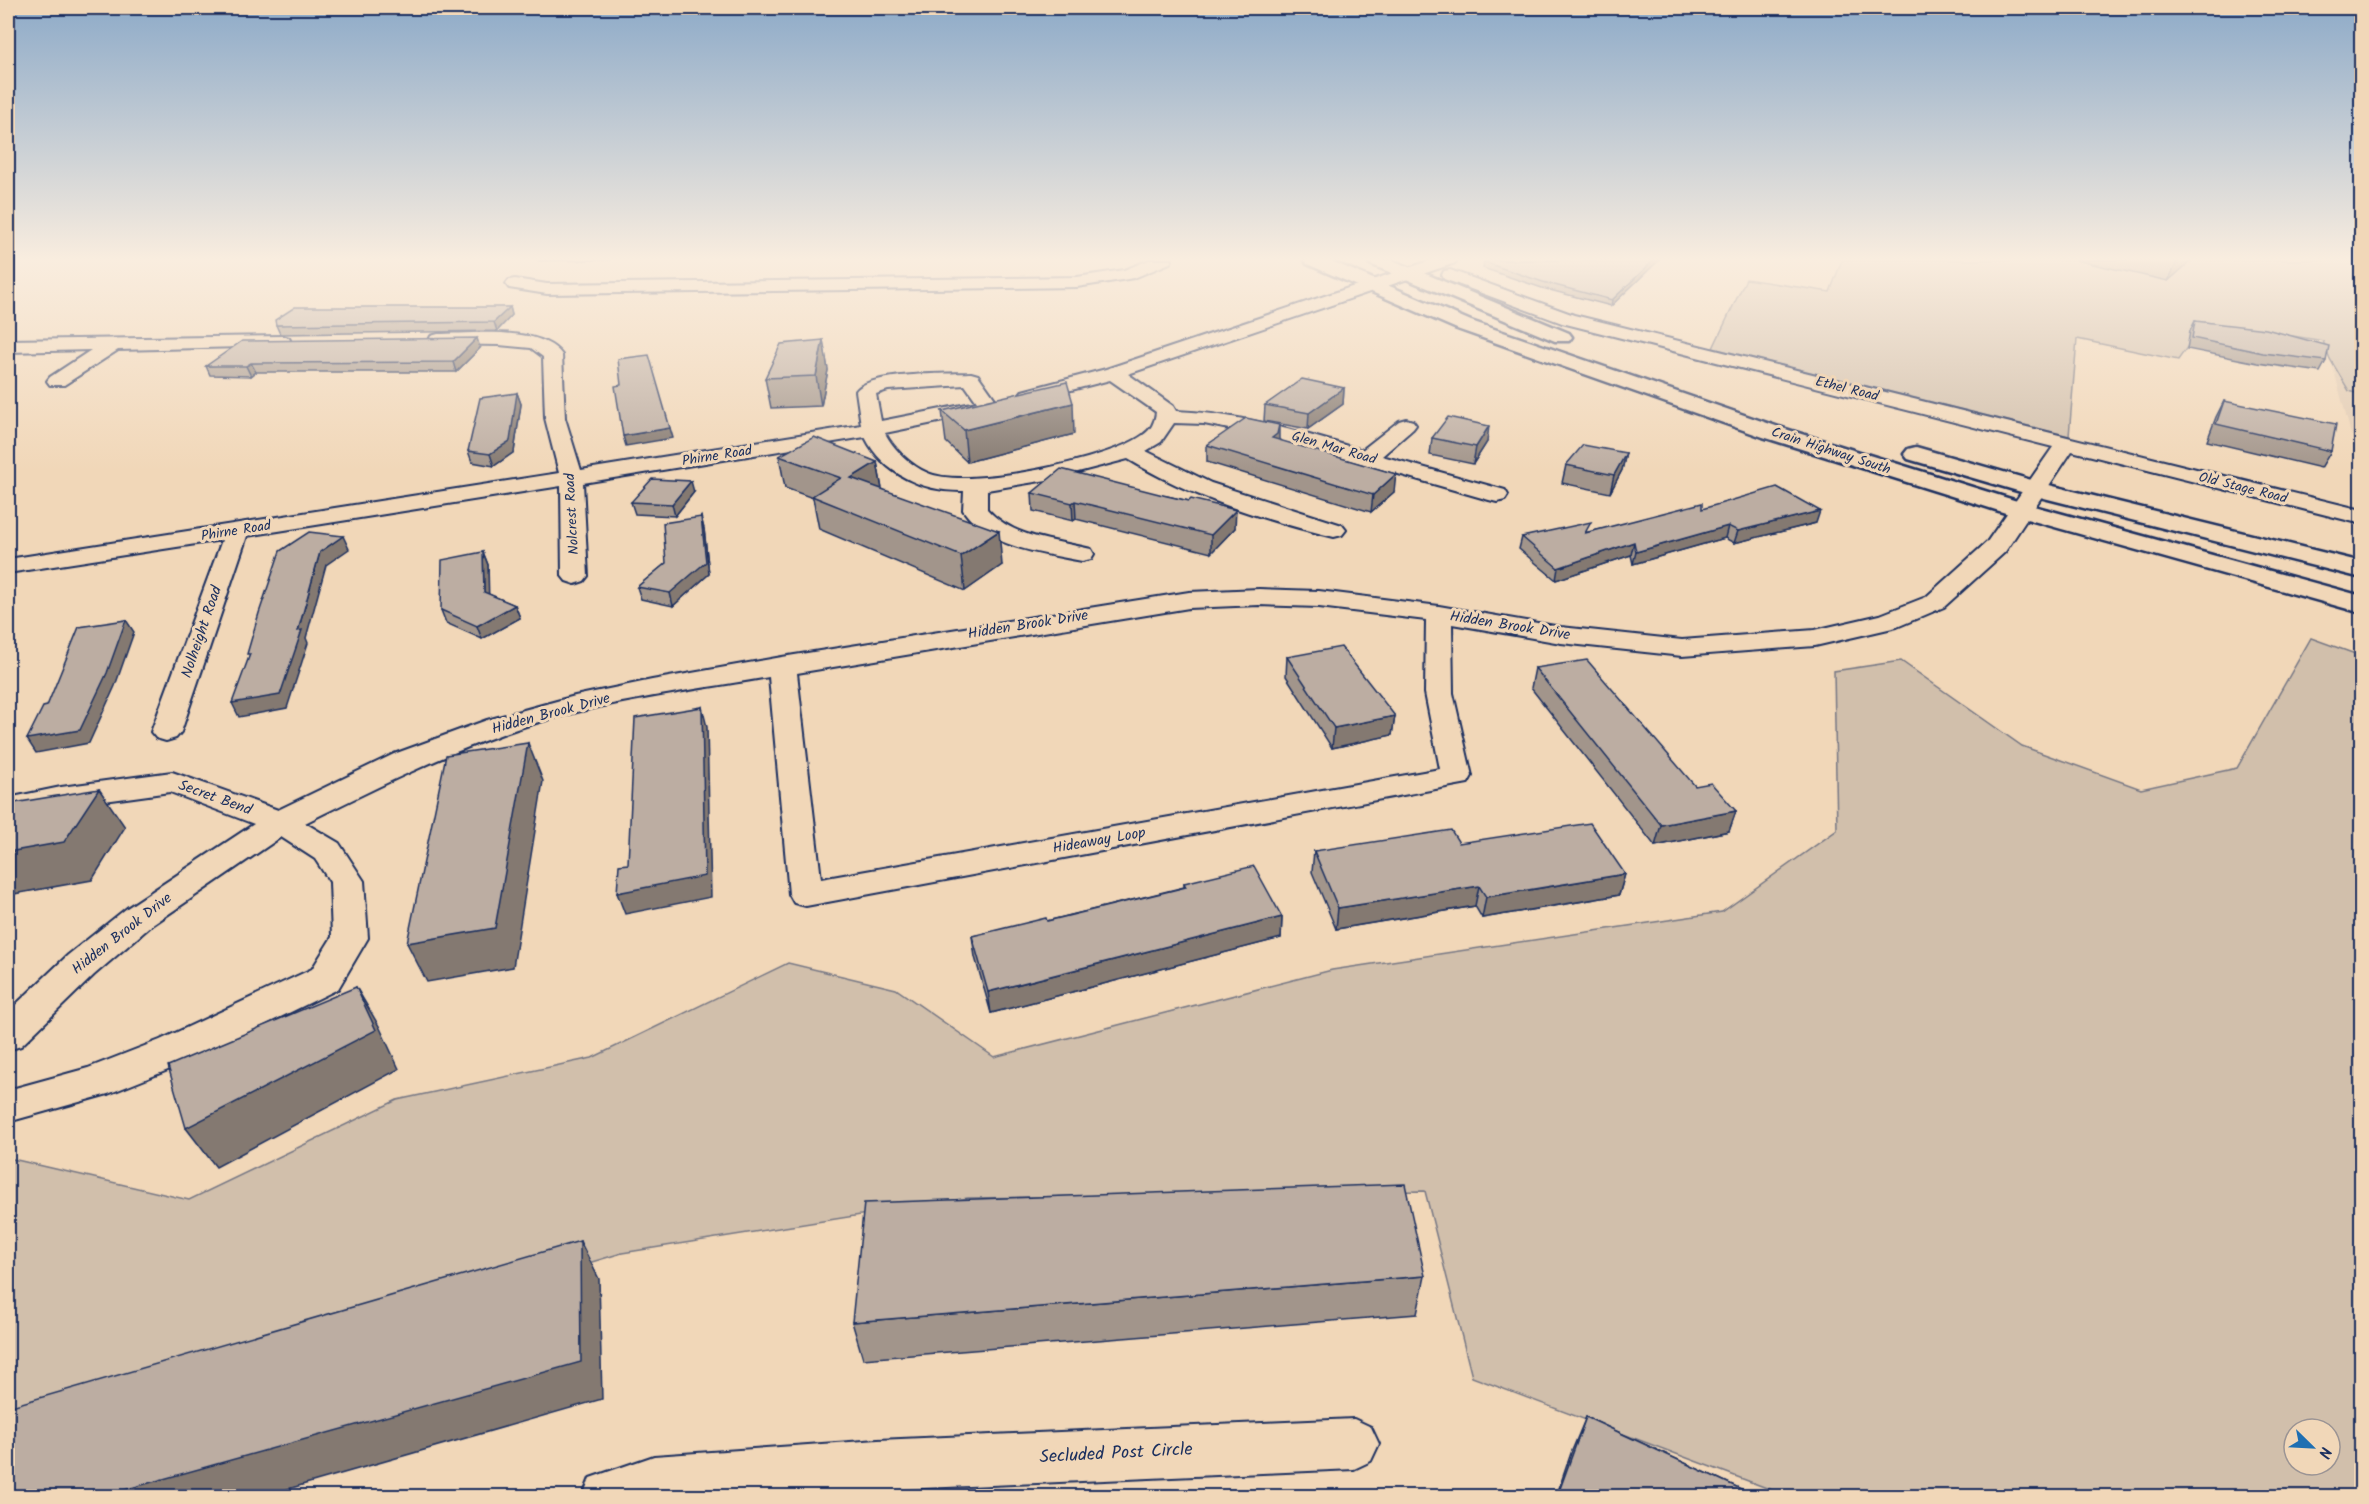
<svg xmlns="http://www.w3.org/2000/svg" width="2369" height="1504" viewBox="0 0 2369 1504" font-family="Kalam,sans-serif">
<style>
.built{fill:#e1cab1}
.green{fill:#d1bfab;stroke:#767784;stroke-width:1.5;fill-rule:evenodd}
.lines{fill:none;stroke-linecap:round;stroke-linejoin:round}
.minor-casing{stroke:#1b2f5e;stroke-width:4}
.major-casing{stroke:#1b2f5e;stroke-width:5}
.minor{fill:#f1d7b8;fill-rule:evenodd}
.major{fill:#f1d7b8;fill-rule:evenodd}
.wall{fill:#a2958b;stroke:#1b2f5e;stroke-width:1.5}
.shaded-wall{fill:#847971;stroke:#1b2f5e;stroke-width:1.5}
.building{fill:#bcada2;stroke:#1b2f5e;stroke-width:1.5}
.labels{text-anchor:middle;dominant-baseline:central;stroke-width:6;stroke-linejoin:round;paint-order:stroke}
.far-street-label{font-size:14px;fill:#1b2f5e;stroke:#f1d7b8}
.street-label{font-size:15px;fill:#1b2f5e;stroke:#f1d7b8}
.near-street-label{font-size:18px;fill:#1b2f5e;stroke:#f1d7b8}
</style>
<rect width="100%" height="100%" fill="#f1d7b8"/>
<filter id="ink" filterUnits="userSpaceOnUse"><feTurbulence type="fractalNoise" baseFrequency=".0167" numOctaves="2"/><feDisplacementMap in="SourceGraphic" scale="12" xChannelSelector="R" yChannelSelector="G"/><feConvolveMatrix kernelMatrix="1 2 1 2 8 2 1 2 1" color-interpolation-filters="sRGB"/></filter>
<g filter="url(#ink)">
<path class="built" d="M2361,260V471L2326,341Z"/>
<g class="green">
<path d="M1842,260H2361V395L2349,391L2330,359L2323,341L2318,340L2205,322L2178,360L2077,339L2069,436L1713,348L1746,279L1830,292Z"/>
<path d="M2311,638L2361,656V1496H1788L1472,1377L1425,1191L968,1198L622,1253L8,1436V1158L189,1200L397,1100L592,1058L788,963L896,989L994,1057L1332,970L1722,912L1837,830L1834,671L1901,661L2022,746L2141,789L2237,768ZM2294,1429H2330V1465H2294Z"/>
</g>
<g class="lines">
<g class="minor-casing">
<g id="minor">
<path d="M1149,260H1172L1170,263L1134,278L1077,287L547,294L509,288L506,284L509,280L515,279L547,284L1077,277L1124,270Z"/>
<path d="M1432,260H1457L1455,263L1128,374L1173,406L1176,411C1240,413 1302,433 1362,450L1399,421L1406,419L1413,421L1416,425L1413,429L1382,456L1505,490L1508,495L1505,500L1497,502L1489,500L1269,437L1204,424L1174,423L1161,442L1146,451L1211,483L1342,525L1346,530L1342,535L1334,537C1264,520 1190,497 1128,459L1047,480L987,490V509C1013,538 1054,540 1091,549L1094,554L1091,559L1082,561C1039,552 990,549 963,510L964,491C924,492 884,475 865,437L583,483L588,576L584,581L575,584L566,581L562,576L561,486L247,536L181,732L176,738L166,741L156,738L151,732L222,540L8,573V559L559,473L545,418L543,357L531,348L499,345L431,344L429,340L431,336L438,334C471,334 541,325 562,355L565,418L581,470L861,425L856,391C869,372 947,374 971,373L978,375L1000,406L997,410L885,433C893,449 911,466 928,473C967,490 1109,460 1143,435C1151,430 1155,422 1156,412L1110,380L1029,401L1022,399L1019,395L1022,391L1106,369ZM965,385L977,402L881,421L876,394L888,390Z"/>
<path d="M1450,270L1574,315L2362,510V524L2072,451L2005,552L1944,607L1897,627L1815,646L1682,656L1561,643L1452,624L1453,693L1472,776L1468,783L806,906L794,903L789,894L769,677C681,692 590,703 505,733C436,758 371,790 305,823L339,843L364,881L368,938L338,989L188,1062L108,1094L8,1122V1090L88,1068L160,1040L312,969L332,937L330,882L315,859L281,837L151,926L94,975L21,1046L8,1050V1012L68,955L127,908L254,824L170,792L61,807L8,818V798L61,787L172,772L278,810L394,754L487,720L575,696L652,680L782,657L1189,592L1259,589L1319,591L1439,606L1561,627L1682,640L1815,630L1880,615L1926,597L1987,542L2053,447L1562,323L1444,279L1442,275L1444,271ZM1259,605L1319,607L1426,620L1425,693L1440,769L821,879L797,673L1189,608Z"/>
<path d="M282,336L289,338L291,342L289,346L118,350L64,385H50L47,381L50,377L91,350L8,352V340Z"/>
<path d="M1354,1419L1371,1427L1379,1444L1371,1461L1354,1469L902,1489L901,1496H851V1492L786,1496H583L590,1478L654,1456L878,1440Z"/>
</g>
</g>
<g class="major-casing">
<g id="major">
<path d="M1304,260H1329L1471,321L1779,427L2030,505L2362,596V613L2012,515L1763,437L1457,329L1307,264Z"/>
<path d="M1367,260H1392L1569,333L1572,337L1569,341H1555L1370,264Z"/>
<path d="M1916,447L2045,484L2362,562V578L2028,494L1908,459L1904,454L1908,449Z"/>
</g>
</g>
<use href="#minor" class="minor"/>
<use href="#major" class="major"/>
</g>
<g class="wall">
<path d="M538,260H611L539,261Z"/>
<path d="M1659,260L1611,306L1542,288L1483,268L1484,262Z"/>
<path d="M2075,260H2192L2168,281Z"/>
<path d="M510,307L512,315L497,331L280,334L276,325Z"/>
<path d="M2195,321L2326,361L2320,372L2258,363L2187,349L2190,331Z"/>
<path d="M823,340L828,370L821,406L771,408L765,378Z"/>
<path d="M480,348L456,372H256L251,376L210,375L206,366Z"/>
<path d="M1344,388L1343,404L1308,429L1264,421L1265,405Z"/>
<path d="M517,393L521,404L514,452L494,466L472,462L468,451Z"/>
<path d="M2224,401L2331,451L2321,468L2207,441L2216,417Z"/>
<path d="M942,411L1074,434L967,462L946,442Z"/>
<path d="M1432,438L1487,442L1473,464L1430,455Z"/>
<path d="M1279,440L1394,492L1371,512L1207,462V445Z"/>
<path d="M1626,453L1622,470L1610,493L1562,483L1566,465Z"/>
<path d="M779,456L877,462L882,489L1002,565L965,591L819,529L813,498L785,488Z"/>
<path d="M694,492L675,516L635,514L631,502Z"/>
<path d="M1032,493L1167,496L1189,501L1235,528L1211,553L1076,519L1073,521L1033,511Z"/>
<path d="M1702,509L1816,523L1734,543L1725,538L1633,564L1631,555L1556,580L1519,549L1522,537L1588,532Z"/>
<path d="M701,517L704,529L709,574L673,606L641,599L637,587L666,563Z"/>
<path d="M483,552L488,565V594L515,605L520,618L482,639L446,623L441,610Z"/>
<path d="M1287,657L1395,716L1392,735L1332,748L1286,676Z"/>
<path d="M1535,668L1695,786L1736,811L1729,831L1655,846L1531,688Z"/>
<path d="M1459,843L1625,874L1619,895L1482,918L1475,906L1336,929L1312,872L1314,851Z"/>
<path d="M1184,883L1282,917L1281,938L991,1013L975,957L972,936L1047,921L1184,887Z"/>
<path d="M1425,1276L1417,1314L863,1359L852,1322Z"/>
<path d="M1586,1417L1758,1497H1556L1571,1453Z"/>
</g>
<g class="shaded-wall">
<path d="M1654,260H1659L1611,306L1612,300Z"/>
<path d="M2180,260H2192L2168,281L2177,262Z"/>
<path d="M510,307L512,315L497,331L494,322Z"/>
<path d="M477,338L480,348L456,372L453,362Z"/>
<path d="M823,340L828,370L821,406L816,376Z"/>
<path d="M251,363L256,372L251,376L246,366Z"/>
<path d="M1344,388L1343,404L1308,429L1309,413Z"/>
<path d="M517,393L521,404L514,452L494,466L490,454Z"/>
<path d="M1073,403L1074,434L967,462L964,430Z"/>
<path d="M1279,425V442L1272,438Z"/>
<path d="M1489,426L1487,442L1473,464L1476,447Z"/>
<path d="M670,428L673,438L626,446L623,436Z"/>
<path d="M1626,453L1622,470L1610,493L1614,475Z"/>
<path d="M877,462L883,495L851,478Z"/>
<path d="M1396,474L1394,492L1371,512L1373,495Z"/>
<path d="M691,481L694,492L675,516L672,504Z"/>
<path d="M1075,501L1076,519L1073,521L1072,503Z"/>
<path d="M1236,510L1235,528L1211,553V535Z"/>
<path d="M1820,511L1816,523L1734,543L1738,531Z"/>
<path d="M701,517L704,529L709,574L673,606L670,593Z"/>
<path d="M1728,526L1725,538L1633,564L1636,552Z"/>
<path d="M999,531L1002,565L965,591L961,556Z"/>
<path d="M343,536L349,549L326,565L306,638L308,643L287,708L239,717L232,703L298,631L320,552Z"/>
<path d="M1634,542L1631,555L1556,580L1558,568Z"/>
<path d="M483,552L488,565L489,604L484,592Z"/>
<path d="M515,605L520,618L482,639L477,626Z"/>
<path d="M126,620L134,632L115,686L89,743L36,753L27,739Z"/>
<path d="M702,707L707,727L711,897L625,914L617,893Z"/>
<path d="M1395,716L1392,735L1332,748L1334,728Z"/>
<path d="M528,743L543,781L513,967L427,982L407,943Z"/>
<path d="M99,789L125,827L92,880L8,895V852Z"/>
<path d="M1736,811L1729,831L1655,846L1661,825Z"/>
<path d="M1625,874L1619,895L1482,918L1486,897Z"/>
<path d="M1479,886L1475,906L1336,929L1338,908Z"/>
<path d="M1282,917L1281,938L991,1013L988,992Z"/>
<path d="M356,987L379,1026L399,1069L216,1167L186,1128Z"/>
<path d="M580,1241L599,1279L602,1399L260,1497H99Z"/>
</g>
<g class="building">
<path d="M1490,260H1654L1612,300L1543,282L1484,262Z"/>
<path d="M2167,260H2180L2177,262Z"/>
<path d="M295,307H510L494,322L276,325L275,320Z"/>
<path d="M2195,321L2266,329L2329,346L2326,361L2263,353L2192,338Z"/>
<path d="M477,338L453,362L251,363L246,366H206L242,341Z"/>
<path d="M823,340L816,376L765,378L781,344Z"/>
<path d="M649,355L670,428L623,436L615,386L621,385L618,359Z"/>
<path d="M1302,379L1344,388L1309,413L1265,405Z"/>
<path d="M1067,382L1073,403L964,430L942,411Z"/>
<path d="M517,393L510,441L490,454L468,451L480,398Z"/>
<path d="M2224,401L2336,424L2331,451L2216,424Z"/>
<path d="M1448,417L1489,426L1476,447L1432,438Z"/>
<path d="M1246,418L1279,425L1277,434L1272,438L1396,474L1373,495L1207,445Z"/>
<path d="M814,437L877,462L851,478L999,531L961,556L812,496L841,478L779,456Z"/>
<path d="M1583,445L1626,453L1614,475L1566,465Z"/>
<path d="M1061,469L1167,496L1189,501L1191,499L1236,510L1211,535L1075,501L1072,503L1032,493Z"/>
<path d="M652,479L691,481L672,504L631,502Z"/>
<path d="M1777,487L1820,511L1738,531L1728,526L1636,552L1634,542L1558,568L1522,537L1591,522L1585,533L1702,503V509Z"/>
<path d="M701,517L706,562L670,593L637,587L666,563L663,523Z"/>
<path d="M309,532L343,536L320,552L298,631L302,630L280,695L232,703L250,654H247L259,613L280,551Z"/>
<path d="M483,552L484,592L515,605L477,626L441,610L442,560Z"/>
<path d="M126,620L107,673L80,730L27,739L43,707L47,706L79,627Z"/>
<path d="M1341,647L1395,716L1334,728L1287,657Z"/>
<path d="M1587,660L1695,786L1711,783L1736,811L1661,825L1535,668Z"/>
<path d="M702,707L705,876L617,893L619,865L628,864L635,718Z"/>
<path d="M528,743L495,928L407,943L446,755Z"/>
<path d="M99,789L64,842L8,852V804Z"/>
<path d="M1590,823L1625,874L1486,897L1479,886L1338,908L1314,851L1451,830L1459,843Z"/>
<path d="M1254,866L1282,917L988,992L972,936L1046,918L1047,921L1186,887L1184,883Z"/>
<path d="M356,987L376,1030L186,1128L168,1066Z"/>
<path d="M1405,1184L1425,1276L852,1322L864,1203Z"/>
<path d="M580,1241L581,1362L99,1497H8V1407Z"/>
<path d="M1586,1417L1758,1497H1557Z"/>
</g>
</g>
<linearGradient id="sky" x2="0" y2="1"><stop stop-color="#8daac8"/><stop offset="0.55" stop-color="#f9eddf"/><stop offset="1" stop-color="#f9eddf" stop-opacity="0"/></linearGradient>
<rect width="2369" height="471" fill="url(#sky)"/>
<g class="labels">
<g class="far-street-label">
<text transform="translate(1847 389) rotate(14)">Ethel Road</text>
<text transform="translate(1334 448) rotate(16)">Glen Mar Road</text>
<text transform="translate(1831 451) rotate(18)">Crain Highway South</text>
<text transform="translate(717 456) rotate(-9)">Phirne Road</text>
<text transform="translate(2243 488) rotate(14)">Old Stage Road</text>
<text transform="translate(572 514) rotate(-93)">Nolcrest Road</text>
<text transform="translate(236 531) rotate(-9)">Phirne Road</text>
</g>
<g class="street-label">
<text transform="translate(1028 625) rotate(-9)">Hidden Brook Drive</text>
<text transform="translate(1510 626) rotate(9)">Hidden Brook Drive</text>
<text transform="translate(202 632) rotate(-71)">Nolheight Road</text>
<text transform="translate(551 714) rotate(-15)">Hidden Brook Drive</text>
<text transform="translate(215 798) rotate(20)">Secret Bend</text>
<text transform="translate(1099 841) rotate(-10)">Hideaway Loop</text>
<text transform="translate(122 934) rotate(-38)">Hidden Brook Drive</text>
</g>
<g class="near-street-label">
<text transform="translate(1116 1454) rotate(-3)">Secluded Post Circle</text>
</g>
</g>
<rect width="2369" height="1504" fill="none" stroke="#f1d7b8" stroke-width="30"/>
<rect x="15" y="15" width="2339" height="1474" fill="none" stroke="#1b2f5e" stroke-width="2" filter="url(#ink)"/>
<g transform="translate(2312 1447) rotate(114)"><circle r="28" fill="#f1d7b8" stroke="#9b9494" stroke-width="1.5"/>
<path d="M0-4.5L10 22L0 15L-10 22Z" fill="#1f6fb2"/>
<text y="-9" font-size="16" font-weight="bold" text-anchor="middle" fill="#1b2f5e">N</text>
</g>
</svg>
